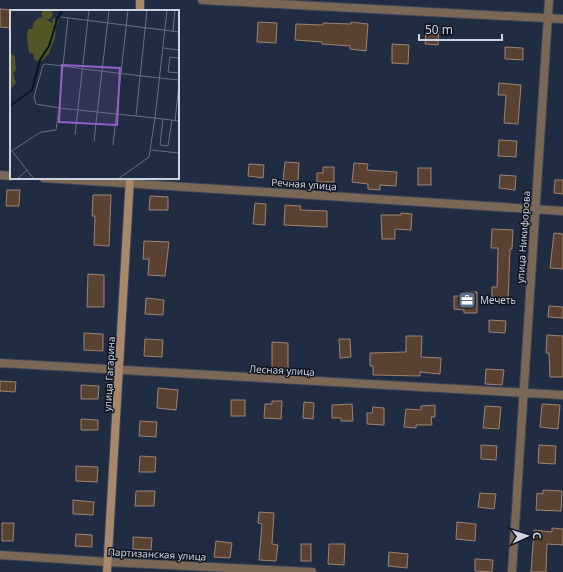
<svg xmlns="http://www.w3.org/2000/svg" width="563" height="572" viewBox="0 0 563 572" font-family="'Noto Sans',sans-serif">
<style>
.building{fill:#5a4232;stroke:#9e8271}
.lines{fill:none;stroke-linecap:round;stroke-linejoin:round}
.street-casing{stroke:#3b475b;stroke-width:10}
.secondary-casing{stroke:#3b475b;stroke-width:10}
.street{stroke:#7b6755;stroke-width:8}
.secondary{stroke:#a8886a;stroke-width:8}
.labels{text-anchor:middle;dominant-baseline:central;stroke-width:3;stroke-linejoin:round;paint-order:stroke}
.street-label{font-size:10px;fill:#cbd3e1;stroke:#0f141e}
.poi-label{font-size:10px;fill:#cbd3e1;stroke:#0f141e;text-anchor:start}
.inset-river{fill:none;stroke:#00191d;stroke-width:2}
.inset-road{fill:none;stroke:#646f81;stroke-width:1}
.view{fill:#935ec9;fill-opacity:0.15;stroke:#935ec9;stroke-width:2}
.inset-edge{fill:none;stroke:#cbd3e1;stroke-width:2}
</style>
<rect width="100%" height="100%" fill="#202c41"/>
<g class="building">
<path d="M0,9L11,10V28L0,27Z"/>
<path d="M258,22L277,23L276,43L257,42Z"/>
<path d="M351,22L368,24L366,51L350,49V46L322,44V42L295,40L296,24L323,25V23L351,24Z"/>
<path d="M426,27H439L438,45L425,44Z"/>
<path d="M392,44L409,45L408,64L392,63Z"/>
<path d="M505,47L523,48V60L505,59Z"/>
<path d="M499,83L521,85L518,124L504,123L506,95H498Z"/>
<path d="M499,140L517,141L516,157L498,156Z"/>
<path d="M285,162L299,163L298,181L283,180Z"/>
<path d="M354,163L368,164L367,170L397,172L396,186L380,185V190L368,189V184L352,182Z"/>
<path d="M249,164L264,165L263,178L248,176Z"/>
<path d="M323,167H334V182H317V173H323Z"/>
<rect x="418" y="168" width="13" height="17"/>
<path d="M500,175L516,176L515,190L499,188Z"/>
<path d="M555,180H563V194L554,193Z"/>
<path d="M7,190H20L19,206H6Z"/>
<path d="M93,195H111L109,246L94,245L95,216H92Z"/>
<path d="M150,196L168,197V210H149Z"/>
<path d="M255,203L266,204L265,225L253,224Z"/>
<path d="M285,205L301,206L300,210L327,211V227L284,225Z"/>
<path d="M401,213L412,214L411,230L395,229V239H382L381,215H401Z"/>
<path d="M492,229L513,230L512,249H510L508,301L492,300V287H497L498,248H491Z"/>
<path d="M554,233L563,234V269L550,268Z"/>
<path d="M144,241L169,242L165,276L148,275L149,259H143Z"/>
<path d="M88,274L104,275V307H87Z"/>
<path d="M464,292H477V313H464V310L454,309V296H464Z"/>
<path d="M146,298L164,300L163,315L145,314Z"/>
<path d="M549,306L563,307V318L548,317Z"/>
<path d="M489,320L506,321L505,333L489,332Z"/>
<path d="M84,333L103,334V351L84,350Z"/>
<path d="M547,335L563,336V377H550L549,353H546Z"/>
<path d="M406,336H422L421,357L441,358L440,374L420,372V376L373,375V366H370V353L406,352Z"/>
<path d="M145,339L163,340L162,357L144,356Z"/>
<path d="M339,339H350L351,357L340,358Z"/>
<path d="M272,342L288,343V370H272Z"/>
<path d="M486,369L504,370L502,385L485,384Z"/>
<path d="M0,381L16,382L15,392L0,391Z"/>
<path d="M81,385L99,386L98,399H81Z"/>
<path d="M158,388L178,390L176,410L157,408Z"/>
<rect x="231" y="400" width="14" height="16"/>
<path d="M272,401H282L281,419L264,418L265,404H272Z"/>
<path d="M304,402L314,403L313,419L303,418Z"/>
<path d="M352,404L353,421H341V418H332V405Z"/>
<path d="M542,404L560,405L558,429L540,427Z"/>
<path d="M435,405V417H431L432,425H416V428L404,427L406,409L421,410V406Z"/>
<path d="M485,406L501,407L499,429L483,428Z"/>
<path d="M373,407L384,408V425L367,424V413H372Z"/>
<path d="M81,419L98,420V430H81Z"/>
<path d="M140,421L157,422L156,437L139,436Z"/>
<path d="M481,445L497,446L496,460L481,459Z"/>
<path d="M539,445L556,446L555,464L538,463Z"/>
<path d="M140,456L156,457L155,472H139Z"/>
<path d="M76,466L98,467L97,482L76,481Z"/>
<path d="M543,490L562,491L561,511L536,510L537,493L543,494Z"/>
<path d="M136,491H155L154,506H135Z"/>
<path d="M480,493L496,494L494,509L478,507Z"/>
<path d="M73,500L94,502L93,515L73,514Z"/>
<path d="M259,512L274,513L272,544L278,545L276,561L259,560L262,524L258,523Z"/>
<path d="M457,522L476,524L475,541L456,539Z"/>
<path d="M2,523H14L13,541H2Z"/>
<path d="M552,528L563,529V545L547,544L546,572H531L534,530L552,532Z"/>
<path d="M76,534L92,535V547L75,546Z"/>
<path d="M133,537L152,538L151,550L133,549Z"/>
<path d="M216,541L232,543L230,558L214,557Z"/>
<rect x="301" y="544" width="10" height="17"/>
<path d="M329,544H345L344,565L328,564Z"/>
<path d="M389,552L408,554L407,568L388,566Z"/>
<path d="M475,559L493,560L492,572L475,571Z"/>
</g>
<g class="lines">
<g class="street-casing">
<g id="street">
<path d="M202,0L563,19"/>
<path d="M0,175L11,176"/>
<path d="M44,178L563,211"/>
<path d="M0,363L563,395"/>
<path d="M0,555L108,562L312,572"/>
<path d="M512,572L549,0"/>
</g>
</g>
<g class="secondary-casing">
<g id="secondary">
<path d="M140,11V0"/>
<path d="M107,572L130,178"/>
</g>
</g>
<use href="#street" class="street"/>
<use href="#secondary" class="secondary"/>
</g>
<defs>
<g id="office-square" transform="scale(0.9)"><rect x="-9" y="-9" width="18" height="18" rx="4" fill="#5c6f8a" stroke="#0f141e"/><path d="M-6-3h4V-5.5h4V-3h4V5H-6ZM-1-4.5V-3h2v-1.5ZM-6 0V1H6V0Z" fill="#fff"/></g>
</defs>
<g fill-rule="evenodd">
<use href="#office-square" x="467" y="300"/>
</g>
<g class="labels">
<g class="street-label">
<text transform="translate(304 184) rotate(4)">Речная улица</text>
<text transform="translate(523 237) rotate(-86)">улица Никифорова</text>
<text transform="translate(282 370) rotate(3)">Лесная улица</text>
<text transform="translate(109 374) rotate(-87)">улица Гагарина</text>
<text transform="translate(157 554) rotate(3)">Партизанская улица</text>
</g>
<g class="poi-label">
<text x="480" y="300">Мечеть</text>
</g>
</g>
<g transform="translate(10 10)">
<rect width="169" height="169" fill="#202c41"/>
<path d="M31.5 4a5.5 5.5 0 1 1 11 0a5.5 5.5 0 1 1-11 0ZM30,7L43,13L42,9L45,8V12L49,7L48,14L43,17V20L46,18L45,28L39,43L32,51H27L24,49V44L19,43L17,28L18,19H22L24,12ZM0,43L5,46L6,60L3,63L6,73L0,80Z" fill="#535624"/>
<path class="inset-river" d="M0,96L22,80L30,50L39,36L48,7L53,0"/>
<path class="inset-road" d="M51,7L169,22M58,8L53,56L49,98L26,94L24,87L33,55L36,54L53,56L73,59L149,68M163,21L165,0M153,38L169,40M169,48L160,47L158,62L169,63M149,68L169,70M126,106L137,0M153,109L150,135L158,136L162,110M165,111L169,73M65,125L79,0M84,131L99,0M103,135L118,0M141,140L169,143M2,141L24,169M0,142L31,122L46,120L49,98L145,108L157,0M7,169L17,160M108,169L139,147L145,108L169,111"/>
<path class="view" d="M52,55L110,58L107,115L49,112Z"/>
<rect width="169" height="169" class="inset-edge"/>
</g>
<g transform="translate(527 536) rotate(87)" stroke="#0f141e" stroke-width="3" paint-order="stroke">
<path d="M0-3L7 15L0 10L-7 15Z" fill="#cbd3e1"/>
<text y="-6" font-size="11" font-weight="bold" text-anchor="middle" fill="#cbd3e1">С</text>
</g>
<path d="M419 34v6h83v-6" fill="none" stroke="#cbd3e1" stroke-width="2"/>
<text x="425" y="34" font-size="12" fill="#cbd3e1" stroke="#0f141e" stroke-width="3" paint-order="stroke">50 m</text>
</svg>
